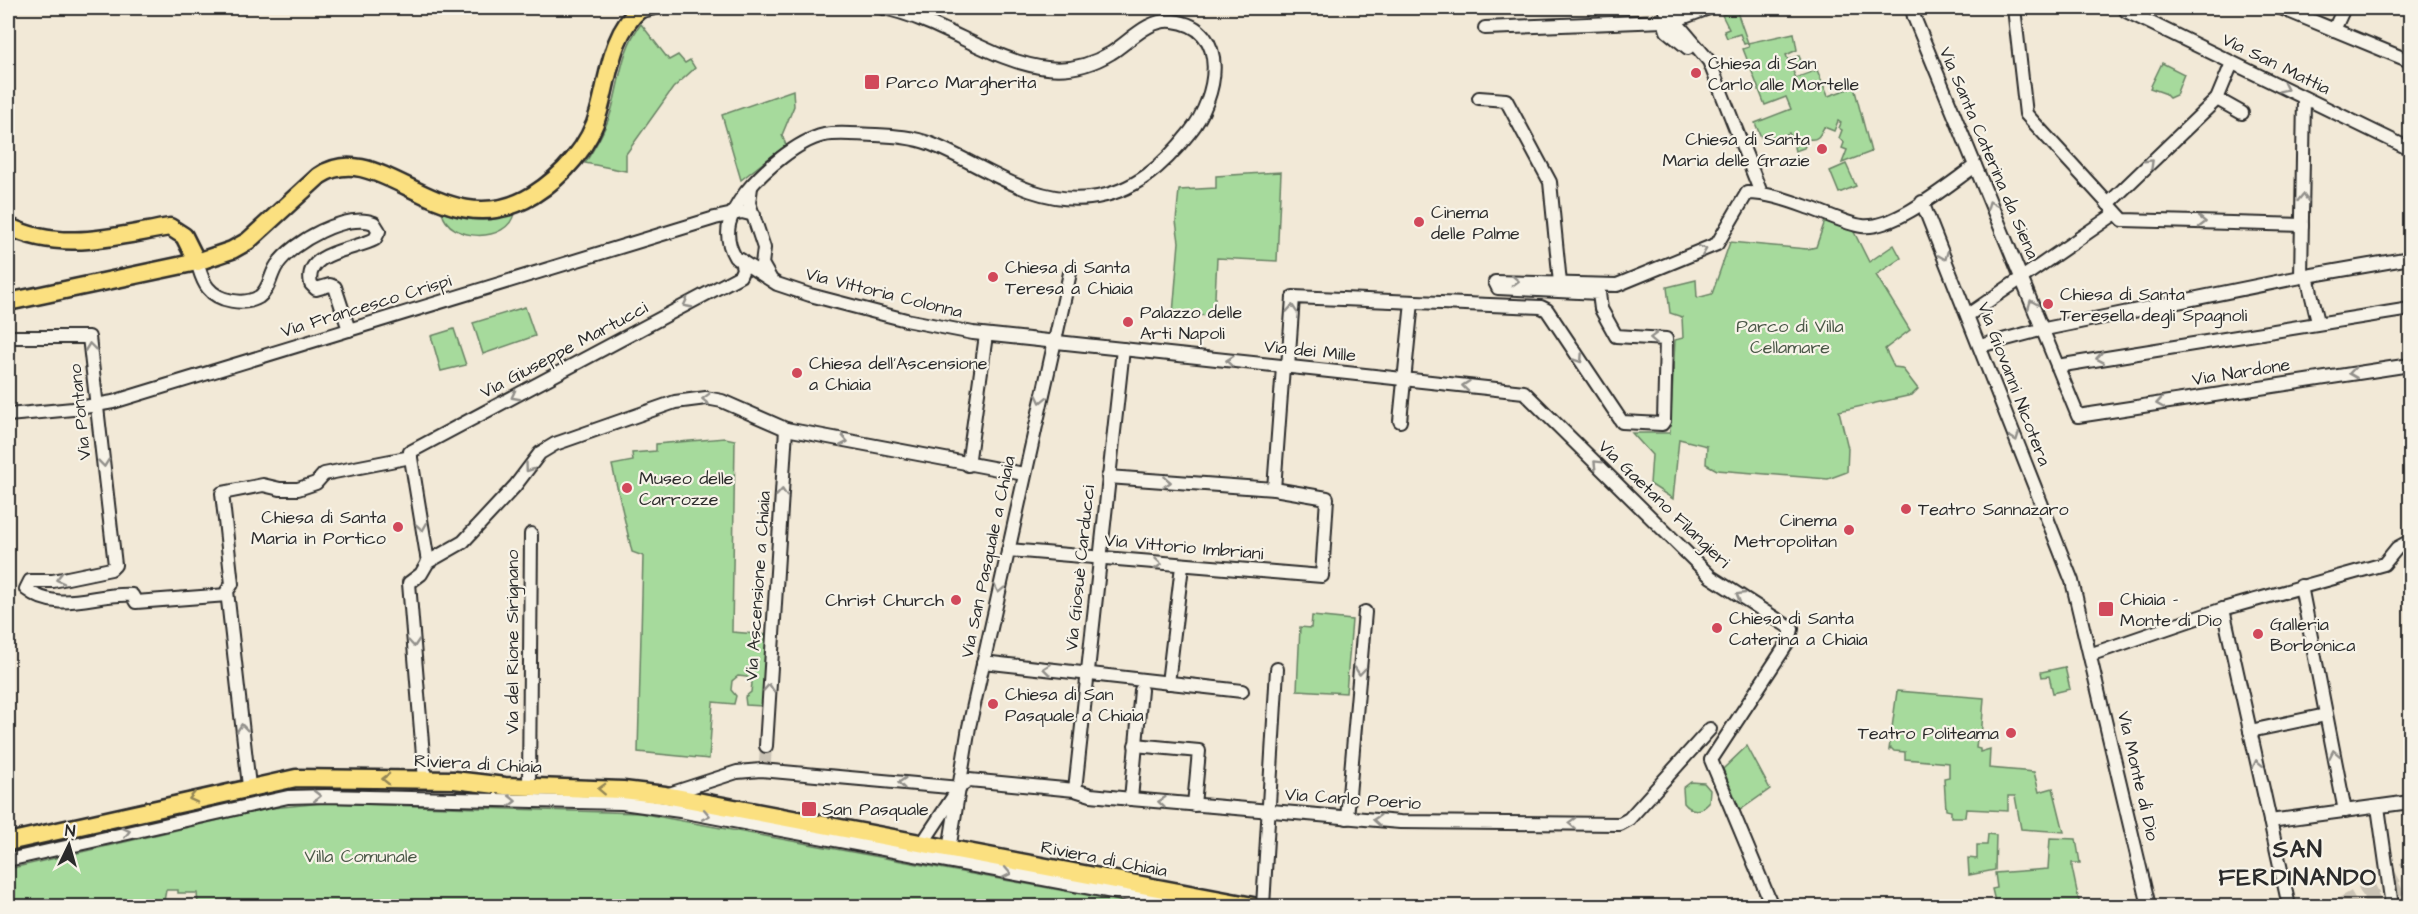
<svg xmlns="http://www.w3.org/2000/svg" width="2418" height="914" viewBox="0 0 2418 914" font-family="'Architects Daughter',sans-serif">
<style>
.green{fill:#a6da9c;stroke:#688264;stroke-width:1.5}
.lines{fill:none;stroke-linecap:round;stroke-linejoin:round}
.minor-tunnel{stroke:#cac3b5;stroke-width:12;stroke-dasharray:12 6;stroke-linecap:butt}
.major-tunnel{stroke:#cac3b5;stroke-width:16;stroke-dasharray:16 8;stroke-linecap:butt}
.minor-casing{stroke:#2b2b2b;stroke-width:16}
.major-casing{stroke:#2b2b2b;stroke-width:21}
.minor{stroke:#f7f3e8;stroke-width:12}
.major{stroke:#fbe080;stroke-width:16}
.oneway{stroke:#918f8a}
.oneway2{stroke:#938656}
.poi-dot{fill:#d1495b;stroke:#f7f3e8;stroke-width:2}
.labels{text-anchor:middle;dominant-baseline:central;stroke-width:4.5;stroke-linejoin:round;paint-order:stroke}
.poi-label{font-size:18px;fill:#2b2b2b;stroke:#f7f3e8;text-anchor:start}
.street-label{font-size:18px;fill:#2b2b2b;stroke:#f7f3e8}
.park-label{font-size:18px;fill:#4a5747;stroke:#f7f3e8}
.district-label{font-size:24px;font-weight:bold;letter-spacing:1.5px;fill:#2b2b2b;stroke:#f7f3e8}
</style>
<rect width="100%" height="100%" fill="#f2e9d7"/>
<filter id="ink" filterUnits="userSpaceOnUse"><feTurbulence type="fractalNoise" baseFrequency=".0167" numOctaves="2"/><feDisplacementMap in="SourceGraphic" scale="12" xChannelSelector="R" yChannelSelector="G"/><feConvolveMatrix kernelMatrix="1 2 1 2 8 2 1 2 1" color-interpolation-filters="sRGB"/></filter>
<g filter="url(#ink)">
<g class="green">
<path d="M1736,9L1748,43L1794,33L1797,50L1786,55L1788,60L1799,56L1803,65L1792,69L1796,78L1817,70L1828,96L1854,87L1871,152L1842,163L1847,150L1842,148L1844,143L1839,138L1842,130L1839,128L1841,123L1838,121L1834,131L1824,127C1820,135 1818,141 1808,139L1804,148L1795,151L1794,147L1796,145L1789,133L1774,140L1771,134L1761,137L1755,123L1791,109L1786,97L1765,105L1743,49L1749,47L1748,43L1744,44L1740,34L1727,38L1724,31L1729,29L1722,15Z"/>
<path d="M641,24L669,60L678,55L685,63L690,60L695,68L673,88L626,154V171L585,163C596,146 605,131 611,112C620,82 621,49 641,24Z"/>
<path d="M2162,63L2184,74L2176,95L2169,98L2164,93L2150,88Z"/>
<path d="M793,90L794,106L782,135L786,145L741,180L722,115Z"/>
<path d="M1846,164L1856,186L1839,193L1830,171Z"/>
<path d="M1281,172L1277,261L1217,258L1214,316L1173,314L1179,242L1176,221L1179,190L1216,188V176Z"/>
<path d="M442,212C467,221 490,224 514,213C509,243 448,243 442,212Z"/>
<path d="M1826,218L1851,226L1869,262L1894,245L1901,258L1876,275L1910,330L1885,349L1894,367L1902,368L1918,389L1912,395L1839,411L1848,448L1847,472L1828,479L1717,470L1706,464L1707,446L1679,439L1673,499L1650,484L1652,455L1632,433H1670L1675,340L1683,338L1682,317L1670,313L1667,287L1696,280L1697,298L1712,294L1730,242L1807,249L1816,247Z"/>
<path d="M525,307L535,336L483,354L473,323Z"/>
<path d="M454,329L466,365L441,371L431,336Z"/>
<path d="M725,438L735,440L732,632L769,635L763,706L746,705L745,697L751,692L752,683L747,677L738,676L732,681L731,690L736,696L734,704L713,702L709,759L638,752L643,556L632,552L612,465L633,461L632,453L656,451V444Z"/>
<path d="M1312,616L1352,620L1346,693L1297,690L1300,627L1311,628Z"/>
<path d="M2065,667L2070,689L2053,693L2049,676L2042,677L2041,672Z"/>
<path d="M1897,691L1984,698L1981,738H1977L1976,748L1980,749V752L1990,749L1989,768L2034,772L2039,792L2053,788L2064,832L2021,829L2015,796H2008V811L1966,809L1965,817H1951V811L1946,810L1944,778L1949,777V763L1905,759V752L1894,751L1891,748L1889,750Z"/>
<path d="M1747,746L1770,789L1740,810L1723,769Z"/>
<path d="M1691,782L1704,783L1710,790L1709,803C1701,812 1691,812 1684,803L1683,788Z"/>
<path d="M323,803L639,813L1147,906H482L479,902L471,901L468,906L198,905L197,893H178V890H166L164,901H155V906H8V869L272,808Z"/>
<path d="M1988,834L1996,835L1995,870L1969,875L1968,858L1977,859V845H1987Z"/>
<path d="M2050,838L2076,839L2080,863H2072V868L2080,906H1996L1992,889L1997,888L1995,873L2048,869Z"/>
</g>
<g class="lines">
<path class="minor-tunnel" d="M765,762L766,746"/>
<g class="major-tunnel">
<path d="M2341,906L2410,867"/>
<path d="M2366,906L2410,881"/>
</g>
<g class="minor-casing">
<g id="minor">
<path d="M883,8C940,19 992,62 1047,68C1070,71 1091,65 1111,53C1130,41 1149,18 1173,21C1232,28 1217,99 1190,132C1164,165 1134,193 1090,198C1030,205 984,165 931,144C913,137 895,136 876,135C859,135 841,132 824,135C797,141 763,171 746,192C730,213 721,233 735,257L777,284L810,295L906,320L973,333L1524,392L1711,577L1792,629L1789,641L1711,760L1772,906"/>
<path d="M1664,8L1709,61L1761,193"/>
<path d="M1912,8L1914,17L2078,416L2410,365"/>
<path d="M2014,8L2026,114L2123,220L2302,225"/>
<path d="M2281,8L2410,61"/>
<path d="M2409,8H2410"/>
<path d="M2126,11L2410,149"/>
<path d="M634,13L655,8"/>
<path d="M1676,20L1709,8"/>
<path d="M1485,28L1664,21L1667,31L1688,48L1690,41L1675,26L1676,20"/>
<path d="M2334,30L2344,8"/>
<path d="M1479,98L1506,100L1550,182L1560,283"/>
<path d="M2217,99L2242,113"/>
<path d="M751,187L749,203L764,248L762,264L770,278"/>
<path d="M1922,202L2072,581L2149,906"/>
<path d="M2108,204L2217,99L2232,63"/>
<path d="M197,262C200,271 202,281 208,288C218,301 244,306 259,297C270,289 270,275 277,265C292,242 347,212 374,223L379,231L375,239C356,250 303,251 311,284L316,289L330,285L335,287L349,330"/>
<path d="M2307,276L2318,322"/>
<path d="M2301,277L2304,98"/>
<path d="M1968,315L2116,213"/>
<path d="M8,337H89L115,565L111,569L53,581H30L26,589C59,615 96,592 132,595L136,602L227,595"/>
<path d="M1980,346L2040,330L2301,277L2410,258"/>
<path d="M2057,366L2410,309"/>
<path d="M1288,367L1293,297L1541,307L1547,310L1622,422L1662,424L1664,421L1666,339L1616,336L1601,309L1599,293L1498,288L1495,282L1617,285L1717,244L1747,193C1769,193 1790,201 1810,208C1825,213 1847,224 1862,226C1895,230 1949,184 1975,166"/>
<path d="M8,415L73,409L113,402L715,218L742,212L754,215"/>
<path d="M1400,421L1412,302"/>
<path d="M968,465L986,335"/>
<path d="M1274,489L1283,367"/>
<path d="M1008,550L1322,576L1327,498L1274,489L1108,477"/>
<path d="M428,562L410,452L740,276L743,269L741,260"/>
<path d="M2301,586L2345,811"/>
<path d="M2223,609L2289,906"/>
<path d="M2092,654L2223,609L2384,564L2397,548L2410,541"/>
<path d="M983,662L1242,691"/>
<path d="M1168,683L1182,566"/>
<path d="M2250,731L2326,715"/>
<path d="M1135,745L1199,751L1194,805"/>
<path d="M766,746L786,429"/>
<path d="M425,780L409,583L421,574L428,562L463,542L515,486L540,453L555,444L675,402L706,398L722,401L786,429L1024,474"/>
<path d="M249,786L227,591L232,584L222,493L263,485L280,489H298L316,483L324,474L411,457"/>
<path d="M960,786L969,780L1075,790L1091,795L1131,799L1400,822L1620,824L1629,819L1710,729"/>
<path d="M529,787L531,534"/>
<path d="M1075,790L1123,349"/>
<path d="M669,794L737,772L761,770L960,788"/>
<path d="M1131,799L1141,690"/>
<path d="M2378,807L2392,906"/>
<path d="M1347,818L1365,612"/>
<path d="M2270,821L2410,802"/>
<path d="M922,844L957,791"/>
<path d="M948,856L969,727L1070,273"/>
<path d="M8,860L288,797L326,796L622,803L680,811L1187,906"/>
<path d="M1263,906L1277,669"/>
</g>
</g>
<g class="major-casing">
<g id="major">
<path d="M8,226C60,253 115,236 170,227L184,236L197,262"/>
<path d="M8,302L197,262L232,250L248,241L319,176C379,134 444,250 533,195C563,176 590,146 599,111C609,76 611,33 641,8"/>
<path d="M8,842L296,778L454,780L505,786L623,790L665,795L1253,906"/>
</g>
</g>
<use href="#minor" class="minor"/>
<use href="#major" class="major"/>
</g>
<defs><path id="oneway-chevron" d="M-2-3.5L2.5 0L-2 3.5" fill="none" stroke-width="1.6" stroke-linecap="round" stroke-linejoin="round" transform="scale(1.5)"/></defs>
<g class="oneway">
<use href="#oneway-chevron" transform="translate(2284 88) rotate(26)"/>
<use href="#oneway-chevron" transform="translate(2150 163) rotate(-44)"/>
<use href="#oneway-chevron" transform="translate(2303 198) rotate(-89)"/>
<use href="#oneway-chevron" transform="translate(1991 205) rotate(-112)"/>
<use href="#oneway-chevron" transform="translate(2202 222) rotate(1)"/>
<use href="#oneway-chevron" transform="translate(1703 250) rotate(-22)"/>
<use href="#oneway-chevron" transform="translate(1944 256) rotate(68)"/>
<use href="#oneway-chevron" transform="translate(1515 281) rotate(2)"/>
<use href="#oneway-chevron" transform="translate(687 304) rotate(152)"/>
<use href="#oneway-chevron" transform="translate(2032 304) rotate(-112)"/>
<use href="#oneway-chevron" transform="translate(1292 309) rotate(-86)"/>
<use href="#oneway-chevron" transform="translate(1654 338) rotate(-178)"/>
<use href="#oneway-chevron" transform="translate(90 347) rotate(-97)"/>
<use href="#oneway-chevron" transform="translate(2100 358) rotate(170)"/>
<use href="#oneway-chevron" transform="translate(1579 359) rotate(56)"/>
<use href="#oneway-chevron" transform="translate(1230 361) rotate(-174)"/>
<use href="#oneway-chevron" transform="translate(2353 373) rotate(172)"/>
<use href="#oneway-chevron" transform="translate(1466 386) rotate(-174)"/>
<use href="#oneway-chevron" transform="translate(515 396) rotate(152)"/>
<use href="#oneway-chevron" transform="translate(706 399) rotate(-178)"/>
<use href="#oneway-chevron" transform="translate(1041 399) rotate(102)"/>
<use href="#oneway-chevron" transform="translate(2160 403) rotate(171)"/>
<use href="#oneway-chevron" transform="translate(2015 437) rotate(69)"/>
<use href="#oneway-chevron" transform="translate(844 441) rotate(11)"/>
<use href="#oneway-chevron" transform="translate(104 463) rotate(84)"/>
<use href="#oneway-chevron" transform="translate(1597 464) rotate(-135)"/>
<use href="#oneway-chevron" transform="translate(529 468) rotate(126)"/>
<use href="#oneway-chevron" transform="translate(1167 482) rotate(4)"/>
<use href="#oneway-chevron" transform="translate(782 493) rotate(-86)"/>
<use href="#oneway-chevron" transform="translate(422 527) rotate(81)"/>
<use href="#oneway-chevron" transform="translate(1158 564) rotate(5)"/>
<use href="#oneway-chevron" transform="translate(60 579) rotate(167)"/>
<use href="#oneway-chevron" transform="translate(999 589) rotate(102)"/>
<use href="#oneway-chevron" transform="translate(1740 596) rotate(-149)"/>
<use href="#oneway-chevron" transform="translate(414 643) rotate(85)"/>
<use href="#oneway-chevron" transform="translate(1047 669) rotate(-173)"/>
<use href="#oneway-chevron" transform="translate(1360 671) rotate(95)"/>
<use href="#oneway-chevron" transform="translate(769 688) rotate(-86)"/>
<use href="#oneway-chevron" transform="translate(242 728) rotate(-96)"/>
<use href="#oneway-chevron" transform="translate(2334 754) rotate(-101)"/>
<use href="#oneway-chevron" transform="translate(2257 764) rotate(-102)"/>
<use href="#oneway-chevron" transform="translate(902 783) rotate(-175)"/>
<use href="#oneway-chevron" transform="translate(317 796) rotate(-1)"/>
<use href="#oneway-chevron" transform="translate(512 801) rotate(1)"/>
<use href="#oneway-chevron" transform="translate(1162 802) rotate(-175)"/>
<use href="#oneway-chevron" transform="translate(706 815) rotate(11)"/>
<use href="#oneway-chevron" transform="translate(1377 820) rotate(-175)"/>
<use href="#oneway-chevron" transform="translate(1572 823) rotate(-178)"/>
<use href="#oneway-chevron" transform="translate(126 832) rotate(-13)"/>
<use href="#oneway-chevron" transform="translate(1007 873) rotate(11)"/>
</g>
<g class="oneway2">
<use href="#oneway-chevron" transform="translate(386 779) rotate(-179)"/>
<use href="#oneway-chevron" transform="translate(602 789) rotate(-178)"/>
<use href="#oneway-chevron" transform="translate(193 798) rotate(167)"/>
</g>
</g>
<g class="poi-dot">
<circle cx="1696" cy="73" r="6"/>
<rect x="864" y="74" width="16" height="16" rx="3"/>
<circle cx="1822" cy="149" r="6"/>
<circle cx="1419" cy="222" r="6"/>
<circle cx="993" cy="277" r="6"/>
<circle cx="2048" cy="304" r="6"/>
<circle cx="1128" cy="322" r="6"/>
<circle cx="797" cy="373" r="6"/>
<circle cx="627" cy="488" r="6"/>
<circle cx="1906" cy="509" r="6"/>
<circle cx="398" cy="527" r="6"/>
<circle cx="1849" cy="530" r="6"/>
<circle cx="956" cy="600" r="6"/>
<rect x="2098" y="601" width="16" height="16" rx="3"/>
<circle cx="1717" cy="628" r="6"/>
<circle cx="2258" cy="634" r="6"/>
<circle cx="993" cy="704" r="6"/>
<circle cx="2011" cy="733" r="6"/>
<rect x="801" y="801" width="16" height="16" rx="3"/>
</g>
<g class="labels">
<g class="poi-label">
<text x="1708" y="63">Chiesa di San<tspan x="1708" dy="21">Carlo alle Mortelle</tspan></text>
<text x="886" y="82">Parco Margherita</text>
<text x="1810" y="139" text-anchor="end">Chiesa di Santa<tspan x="1810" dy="21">Maria delle Grazie</tspan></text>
<text x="1431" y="212">Cinema<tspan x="1431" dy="21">delle Palme</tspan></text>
<text x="1005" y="267">Chiesa di Santa<tspan x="1005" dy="21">Teresa a Chiaia</tspan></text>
<text x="2060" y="294">Chiesa di Santa<tspan x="2060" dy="21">Teresella degli Spagnoli</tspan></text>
<text x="1140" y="312">Palazzo delle<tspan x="1140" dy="21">Arti Napoli</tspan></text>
<text x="809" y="363">Chiesa dell'Ascensione<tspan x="809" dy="21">a Chiaia</tspan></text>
<text x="639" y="478">Museo delle<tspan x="639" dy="21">Carrozze</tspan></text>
<text x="1918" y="509">Teatro Sannazaro</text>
<text x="386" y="517" text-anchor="end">Chiesa di Santa<tspan x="386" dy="21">Maria in Portico</tspan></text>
<text x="1837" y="520" text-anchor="end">Cinema<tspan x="1837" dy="21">Metropolitan</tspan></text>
<text x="2120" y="599">Chiaia -<tspan x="2120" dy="21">Monte di Dio</tspan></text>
<text x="944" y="600" text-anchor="end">Christ Church</text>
<text x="1729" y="618">Chiesa di Santa<tspan x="1729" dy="21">Caterina a Chiaia</tspan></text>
<text x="2270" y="624">Galleria<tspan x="2270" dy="21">Borbonica</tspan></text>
<text x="1005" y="694">Chiesa di San<tspan x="1005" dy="21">Pasquale a Chiaia</tspan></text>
<text x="1999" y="733" text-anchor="end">Teatro Politeama</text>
<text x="822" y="809">San Pasquale</text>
</g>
<g class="street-label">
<text transform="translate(2276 64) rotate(26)">Via San Mattia</text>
<text transform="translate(1989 153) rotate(67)">Via Santa Caterina da Siena</text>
<text transform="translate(884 293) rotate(14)">Via Vittoria Colonna</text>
<text transform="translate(366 306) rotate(-17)">Via Francesco Crispi</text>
<text transform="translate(564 350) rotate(-28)">Via Giuseppe Martucci</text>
<text transform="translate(1310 351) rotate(6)">Via dei Mille</text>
<text transform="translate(2241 372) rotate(-9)">Via Nardone</text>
<text transform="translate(2014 384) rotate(69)">Via Giovanni Nicotera</text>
<text transform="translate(80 412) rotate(-96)">Via Pontano</text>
<text transform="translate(1664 504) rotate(44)">Via Gaetano Filangieri</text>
<text transform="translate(1184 547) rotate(5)">Via Vittorio Imbriani</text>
<text transform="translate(988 557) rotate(-78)">Via San Pasquale a Chiaia</text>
<text transform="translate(1080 568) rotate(-84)">Via Giosuè Carducci</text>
<text transform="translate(758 586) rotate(-86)">Via Ascensione a Chiaia</text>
<text transform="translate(512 642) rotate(-90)">Via del Rione Sirignano</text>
<text transform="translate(478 764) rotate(3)">Riviera di Chiaia</text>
<text transform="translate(2138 776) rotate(77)">Via Monte di Dio</text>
<text transform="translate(1353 799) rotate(4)">Via Carlo Poerio</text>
<text transform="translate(1104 859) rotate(11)">Riviera di Chiaia</text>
</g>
<g class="park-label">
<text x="1790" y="326">Parco di Villa<tspan x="1790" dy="21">Cellamare</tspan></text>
<text x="361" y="856">Villa Comunale</text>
</g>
<g class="district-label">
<text x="2298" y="850">SAN<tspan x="2298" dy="28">FERDINANDO</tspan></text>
</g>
</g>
<rect width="2418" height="914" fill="none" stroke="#f7f3e8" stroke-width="30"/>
<rect x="15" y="15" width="2388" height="884" fill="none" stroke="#2b2b2b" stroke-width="2" filter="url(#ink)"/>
<g transform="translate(69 845) rotate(5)" stroke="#f7f3e8" stroke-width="4.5" paint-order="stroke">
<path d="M0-4.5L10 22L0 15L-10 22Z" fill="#2b2b2b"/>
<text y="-9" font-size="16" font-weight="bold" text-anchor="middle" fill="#2b2b2b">N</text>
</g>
</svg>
